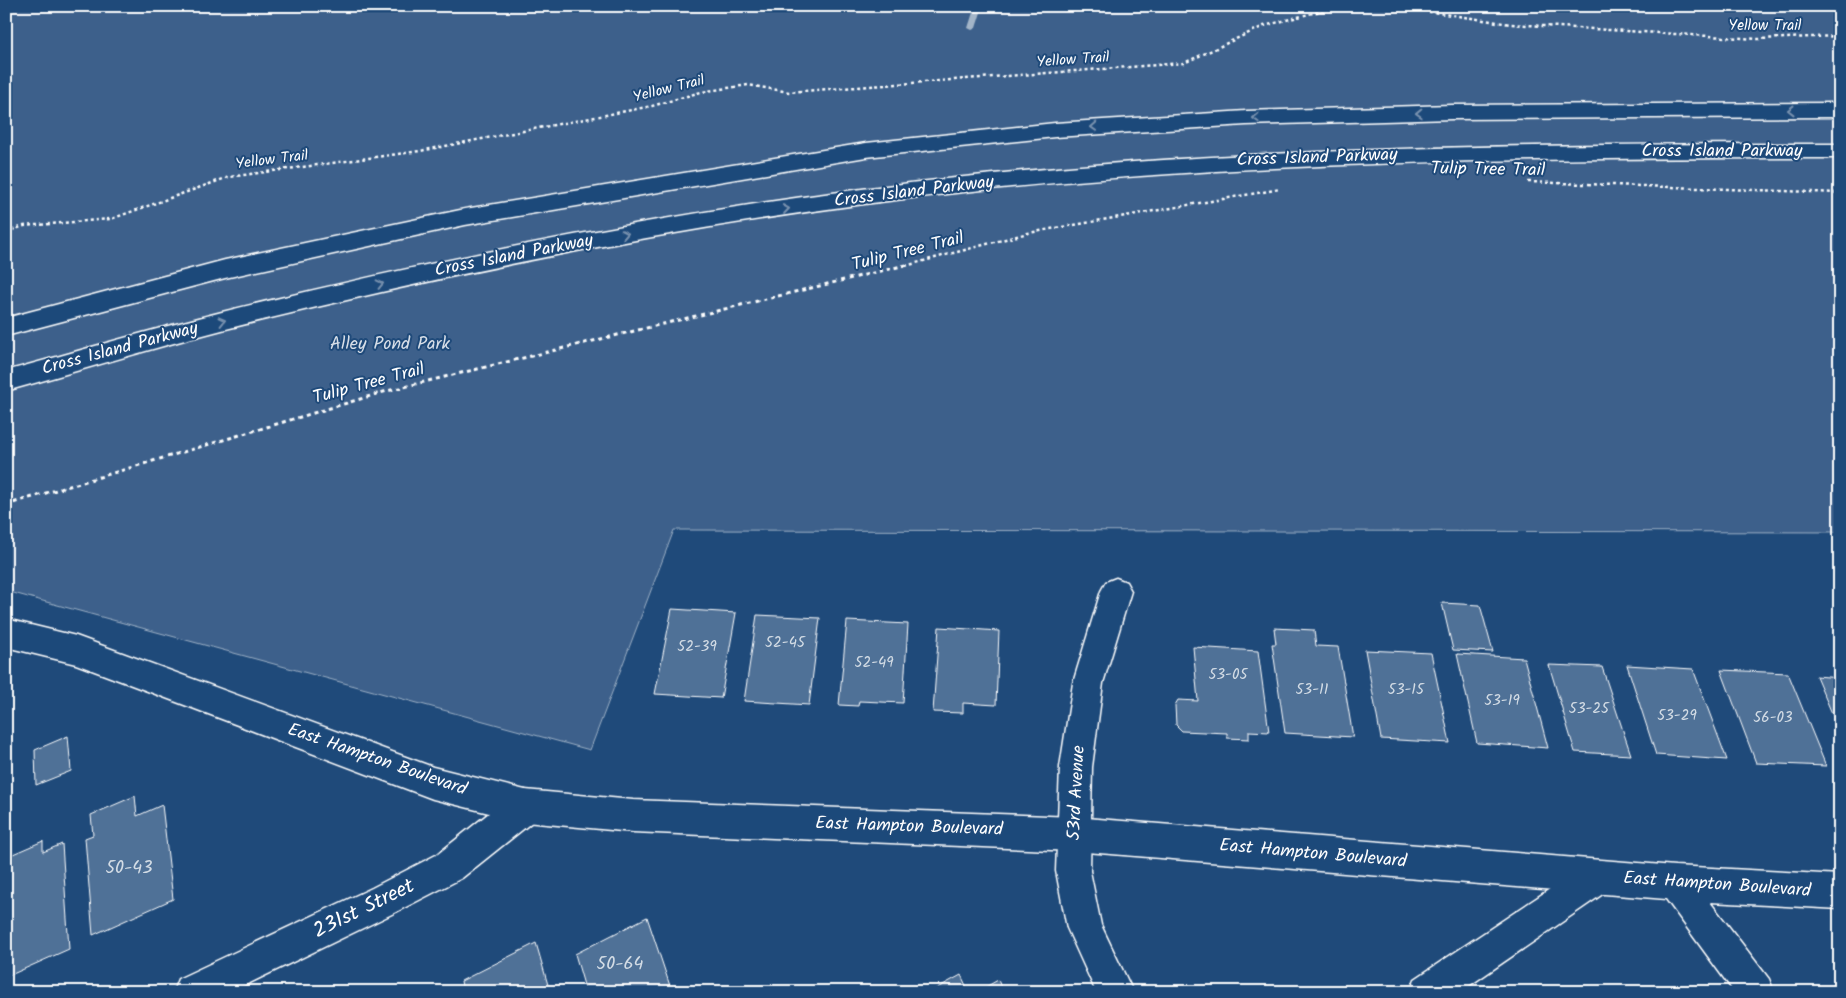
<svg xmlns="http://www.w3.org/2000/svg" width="1846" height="998" viewBox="0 0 1846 998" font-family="Kalam,sans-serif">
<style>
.green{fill:#3c618b;stroke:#9eb0c5}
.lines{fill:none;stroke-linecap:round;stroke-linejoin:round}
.stream{fill:#a3b5c8;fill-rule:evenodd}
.building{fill:#507197;stroke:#fff}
.street-casing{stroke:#fff;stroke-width:3}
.secondary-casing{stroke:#fff;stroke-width:3}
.highway-casing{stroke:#fff;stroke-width:3}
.path-far1{stroke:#fff;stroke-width:2.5;stroke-dasharray:3 3;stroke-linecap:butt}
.path{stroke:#fff;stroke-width:3;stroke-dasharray:4 4;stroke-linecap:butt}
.street{fill:#1f4a7a;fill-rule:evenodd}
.secondary{fill:#1f4a7a;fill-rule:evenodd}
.highway{fill:#1f4a7a;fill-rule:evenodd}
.oneway{stroke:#7992af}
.labels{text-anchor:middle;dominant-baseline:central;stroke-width:4;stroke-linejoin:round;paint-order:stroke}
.far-street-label{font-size:15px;fill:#fff;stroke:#1f4a7a}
.number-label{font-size:15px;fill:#d3dce5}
.street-label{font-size:18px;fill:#fff;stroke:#1f4a7a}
.park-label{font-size:18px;fill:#d8dfe8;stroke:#1f4a7a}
.near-number-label{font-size:18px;fill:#d3dce5}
.near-street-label{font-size:21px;fill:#fff;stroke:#1f4a7a}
</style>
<rect width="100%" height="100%" fill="#1f4a7a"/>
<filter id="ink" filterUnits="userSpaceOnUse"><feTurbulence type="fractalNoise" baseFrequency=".02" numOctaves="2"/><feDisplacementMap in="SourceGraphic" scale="10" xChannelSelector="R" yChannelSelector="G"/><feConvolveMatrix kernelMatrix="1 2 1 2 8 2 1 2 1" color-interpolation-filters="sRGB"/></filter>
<g filter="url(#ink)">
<path class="green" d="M6,6H1840V532L674,530L590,750L6,591Z"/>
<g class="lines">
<path class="stream" d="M975,6H983L976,28L972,30L968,28Z"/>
</g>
<g class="building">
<path d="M1442,603L1480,605L1493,652L1453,650Z"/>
<path d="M672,609L736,613L721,698L655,694Z"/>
<path d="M757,615L820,618L809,705L744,701Z"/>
<path d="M847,621L908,624L903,703L859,701L858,706L839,705Z"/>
<path d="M939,627L999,631L996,705L963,703V713L933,712Z"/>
<path d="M1274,628L1314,630L1316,646L1338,647L1353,737L1285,733L1272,644H1276Z"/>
<path d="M1193,647L1258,651L1269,732L1249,731V739L1227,738V733L1182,731L1176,725L1175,705L1178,700L1198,701Z"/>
<path d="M1365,650L1431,653L1450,743L1381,739Z"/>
<path d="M1457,654L1524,658L1548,748L1477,743Z"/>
<path d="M1549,665L1602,667L1631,755L1575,752Z"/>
<path d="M1627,665L1693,669L1727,760L1656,755Z"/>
<path d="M1721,670L1788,673L1826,766L1756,763Z"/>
<path d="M1816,676L1840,678V732Z"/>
<path d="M68,736L71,771L36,785L35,750Z"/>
<path d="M135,796L137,816L162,805L173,899L93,935L85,838L93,835L91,815Z"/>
<path d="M43,841V852L62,844L69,949L6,977V857Z"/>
<path d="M647,917L672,992H586L575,954Z"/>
<path d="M536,943L550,992H463L461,981Z"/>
<path d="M961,975L969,992H930Z"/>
<path d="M998,980L1003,992H977Z"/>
</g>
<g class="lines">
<g class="street-casing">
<g id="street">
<path d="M1116,578L1126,582L1131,591L1103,683L1092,767L1090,871L1101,925L1133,992H1096L1067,928L1056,871L1060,767L1073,683L1101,591L1106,582Z"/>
<path d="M6,619L76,636L433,767L525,790L537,794L541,806L537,818L462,878L396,912L231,992H173L178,979L372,888L438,854L489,813L433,799L76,664L6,647Z"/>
<path d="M1598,860L1610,865L1615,877L1610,889L1460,992H1410L1415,979L1586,865Z"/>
</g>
</g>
<g class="secondary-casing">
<path id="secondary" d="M525,790L633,800L1074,817L1675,866L1840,875V909L1710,902L1769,979L1774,992H1734L1666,899L1074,851L633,832L525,822L513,818L509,806L513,794Z"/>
</g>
<g class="highway-casing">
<g id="highway">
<path d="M1840,103V117L1452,119L1246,125L1055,137L866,157L465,225L225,278L6,336V318L225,260L465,209L866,143L1055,123L1246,111L1452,105Z"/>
<path d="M1840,144V158C1547,158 1255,160 964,192C714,219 466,269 222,330C149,349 78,371 6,391V371C78,351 150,330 222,312C466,252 714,203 964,177C1256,146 1547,144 1840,144Z"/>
</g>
</g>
<g class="path-far1">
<path d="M1393,6L1510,24L1758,39L1840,36"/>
<path d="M1528,182L1840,193"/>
<path d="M6,232L24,226L111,219L229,177L420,151L652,106L701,92L748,85L789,92L1184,63L1264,26L1339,6"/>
<path d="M905,266L1028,233L1280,189"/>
</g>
<path class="path" d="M6,505L387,391L910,264"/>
<use href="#street" class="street"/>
<use href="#secondary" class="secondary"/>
<use href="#highway" class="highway"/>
</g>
<defs><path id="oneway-chevron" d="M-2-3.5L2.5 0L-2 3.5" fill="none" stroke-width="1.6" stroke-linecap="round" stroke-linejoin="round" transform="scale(1.25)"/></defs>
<g class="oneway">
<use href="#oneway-chevron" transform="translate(1791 110) rotate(180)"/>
<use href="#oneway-chevron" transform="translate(1419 113) rotate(178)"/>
<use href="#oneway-chevron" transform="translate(1256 118) rotate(178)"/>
<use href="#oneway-chevron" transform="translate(1094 127) rotate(177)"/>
<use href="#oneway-chevron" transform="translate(786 209) rotate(-8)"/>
<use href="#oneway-chevron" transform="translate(625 234) rotate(-11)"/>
<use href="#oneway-chevron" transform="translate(380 284) rotate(-13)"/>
<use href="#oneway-chevron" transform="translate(222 321) rotate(-14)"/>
</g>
</g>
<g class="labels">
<g class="far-street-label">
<text x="1765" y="26">Yellow Trail</text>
<text transform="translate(1073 60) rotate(-4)">Yellow Trail</text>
<text transform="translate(669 89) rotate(-14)">Yellow Trail</text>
<text transform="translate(272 160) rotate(-7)">Yellow Trail</text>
</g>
<g class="number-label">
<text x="785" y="643">52-45</text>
<text x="697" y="647">52-39</text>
<text x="874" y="663">52-49</text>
<text x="1228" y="675">53-05</text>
<text x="1312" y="690">53-11</text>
<text x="1406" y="690">53-15</text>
<text x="1502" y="701">53-19</text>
<text x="1589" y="709">53-25</text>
<text x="1677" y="716">53-29</text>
<text x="1773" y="718">56-03</text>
</g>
<g class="street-label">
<text x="1722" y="151">Cross Island Parkway</text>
<text transform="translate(1317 158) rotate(-2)">Cross Island Parkway</text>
<text transform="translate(1488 170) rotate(1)">Tulip Tree Trail</text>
<text transform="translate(914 192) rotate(-7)">Cross Island Parkway</text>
<text transform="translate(908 252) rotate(-14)">Tulip Tree Trail</text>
<text transform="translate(514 256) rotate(-11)">Cross Island Parkway</text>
<text transform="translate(120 349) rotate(-15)">Cross Island Parkway</text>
<text transform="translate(369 384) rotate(-15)">Tulip Tree Trail</text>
<text transform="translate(377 760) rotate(19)">East Hampton Boulevard</text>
<text transform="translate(1077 793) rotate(-87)">53rd Avenue</text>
<text transform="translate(909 827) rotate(2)">East Hampton Boulevard</text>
<text transform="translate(1313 854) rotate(5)">East Hampton Boulevard</text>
<text transform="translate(1717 885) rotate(4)">East Hampton Boulevard</text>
</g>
<g class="park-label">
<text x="390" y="344">Alley Pond Park</text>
</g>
<g class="near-number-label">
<text x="129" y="868">50-43</text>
<text x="620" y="964">50-64</text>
</g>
<g class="near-street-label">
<text transform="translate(364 909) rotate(-26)">231st Street</text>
</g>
</g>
<rect width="1846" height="998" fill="none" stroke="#1f4a7a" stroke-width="25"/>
<rect x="12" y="12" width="1821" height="973" fill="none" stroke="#fff" stroke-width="2" filter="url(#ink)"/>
</svg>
